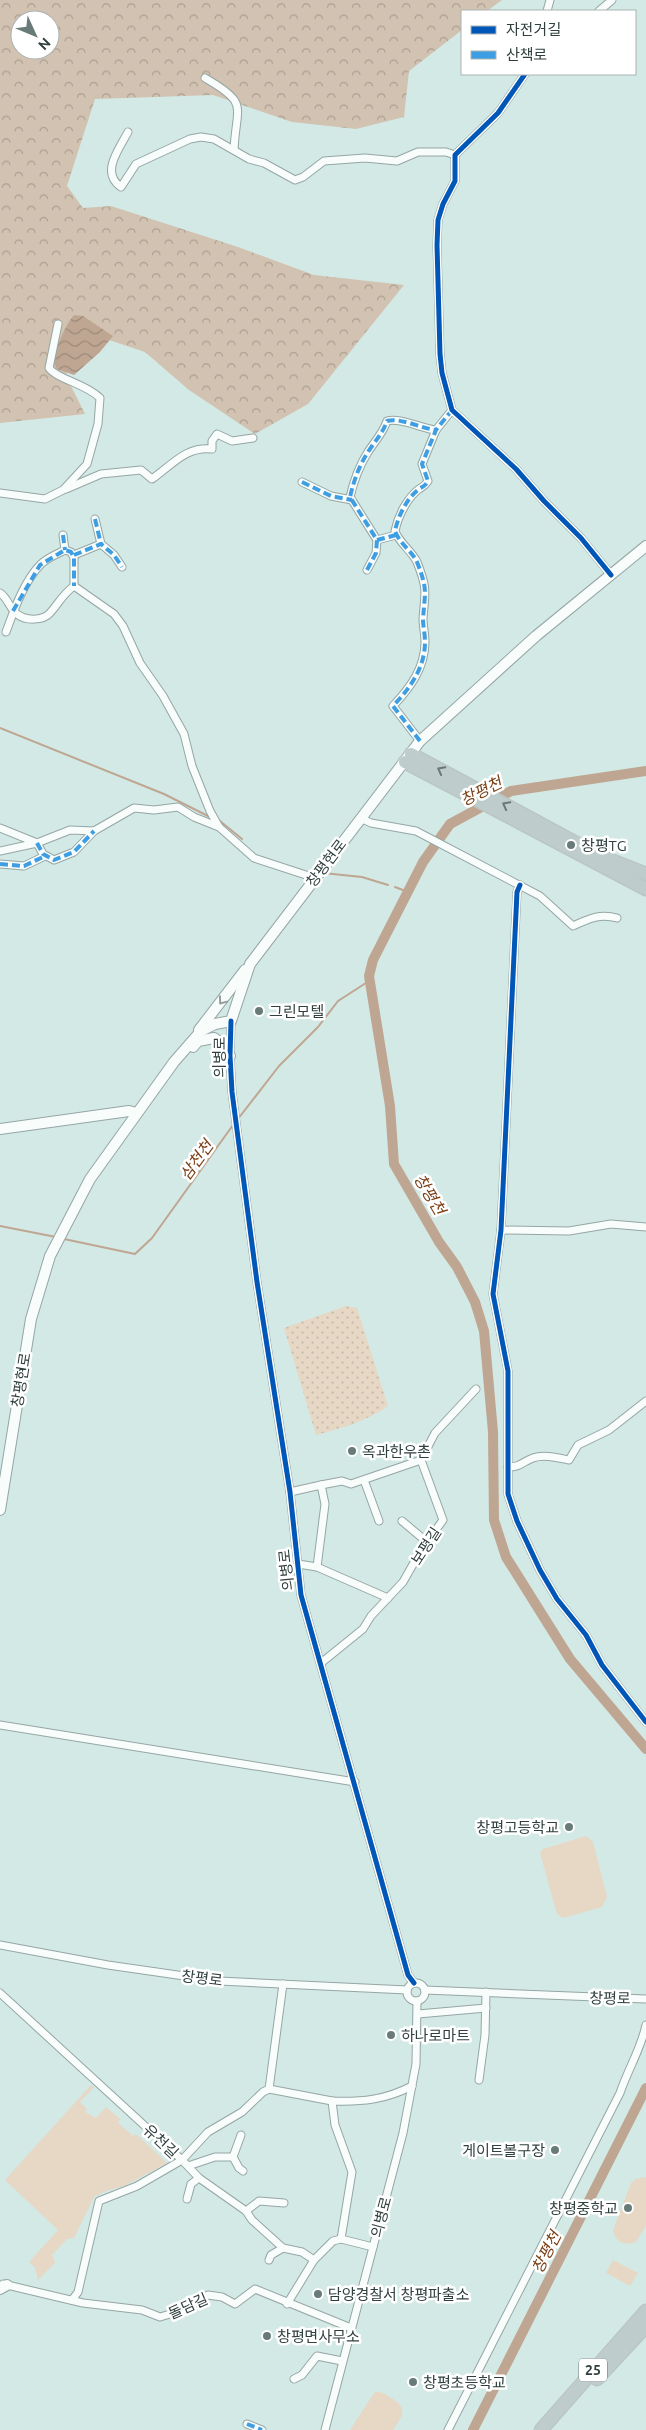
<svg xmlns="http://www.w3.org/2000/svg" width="646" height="2430" viewBox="0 0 646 2430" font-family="Ubuntu,'Noto Sans KR',sans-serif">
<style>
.grass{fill:url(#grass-dots)}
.forest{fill:url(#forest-crowns);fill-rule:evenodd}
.park{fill:#e7d7c5}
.water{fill:url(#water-waves)}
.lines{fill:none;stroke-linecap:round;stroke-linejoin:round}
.stream{stroke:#bfa692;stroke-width:2}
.river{stroke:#bfa692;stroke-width:10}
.street-casing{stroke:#95a6a4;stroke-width:9}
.secondary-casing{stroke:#95a6a4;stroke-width:12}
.highway-casing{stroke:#bac6c4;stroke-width:15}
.street{stroke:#f8fcfb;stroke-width:7}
.secondary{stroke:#f8fcfb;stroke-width:10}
.highway{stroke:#becdcc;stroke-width:12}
.quiet{stroke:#3e9ee3;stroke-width:4;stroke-dasharray:8 4;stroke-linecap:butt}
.cycleway-casing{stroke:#fff;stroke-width:8}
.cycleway{stroke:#0057b8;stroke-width:5}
.oneway{stroke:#697877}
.oneway2{stroke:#949e9c}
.poi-dot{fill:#697b78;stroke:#fff;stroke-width:2}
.labels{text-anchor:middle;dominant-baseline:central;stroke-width:5;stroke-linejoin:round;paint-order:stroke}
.shield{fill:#fff;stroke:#6e7978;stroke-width:1}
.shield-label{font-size:14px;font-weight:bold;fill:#30403e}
.poi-label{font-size:15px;fill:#30403e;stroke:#fff;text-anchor:start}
.street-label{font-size:15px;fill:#30403e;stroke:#fff}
.water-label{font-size:16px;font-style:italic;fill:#7a3f16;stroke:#fff}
</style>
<defs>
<pattern id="grass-dots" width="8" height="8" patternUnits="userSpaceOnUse" patternTransform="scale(1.25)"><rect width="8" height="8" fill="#e7d7c5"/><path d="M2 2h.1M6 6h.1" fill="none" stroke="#c6baaa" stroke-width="1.8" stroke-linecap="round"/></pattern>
<pattern id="forest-crowns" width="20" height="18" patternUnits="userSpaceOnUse" patternTransform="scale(1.25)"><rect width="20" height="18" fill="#d2c2b1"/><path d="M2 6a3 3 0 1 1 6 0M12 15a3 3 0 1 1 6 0" fill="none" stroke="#ab9f91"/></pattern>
<pattern id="water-waves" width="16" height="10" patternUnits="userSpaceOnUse" patternTransform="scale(1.25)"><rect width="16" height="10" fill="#bfa692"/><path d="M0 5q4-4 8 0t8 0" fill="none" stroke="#9c8979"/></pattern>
</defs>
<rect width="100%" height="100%" fill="#d3e9e5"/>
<path class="grass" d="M346,1306L357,1308L388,1406C365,1422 342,1428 316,1435L284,1328Z"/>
<path class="forest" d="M0,0H502L487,11H462V30L409,71L404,117L356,129L292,122L213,95L95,99L67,186L83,208L111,206L238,247L314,275L404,285L308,404L255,434L189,390L145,352L76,329L66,376L85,414L0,423ZM20,20H50V50H20Z"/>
<g class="park">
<path d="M586,1836L593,1842L607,1897L602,1907L563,1918L557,1914L540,1853L543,1849Z"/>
<path d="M91,2085L94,2087L80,2102L87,2109L85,2112L96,2118L106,2107L120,2119L118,2123L133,2136L136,2134L167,2163L124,2186L106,2191L94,2197L74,2238L67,2239L52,2255L55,2263L38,2280L35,2267L29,2262L58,2230L5,2180Z"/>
<path d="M644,2177L646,2178V2225L636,2242C624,2246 616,2243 613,2230L631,2183L636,2179Z"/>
<path d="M613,2260L638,2273L630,2286L606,2273Z"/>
<path d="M378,2392C384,2392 388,2396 393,2399C409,2409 401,2418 393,2430H350L374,2393Z"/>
</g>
<path class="water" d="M74,315L83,316L113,336L100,352L74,375L57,369C49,359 65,325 74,315Z"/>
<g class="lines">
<g class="stream">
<path d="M0,728L164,794L208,816"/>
<path d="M220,821L242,839"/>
<path d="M323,873L362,877L388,885"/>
<path d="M395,887L408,892"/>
<path d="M238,1119L279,1066L318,1027L338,1001L369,981"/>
<path d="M0,1226L56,1237"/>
<path d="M64,1239L135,1254L152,1238L233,1125"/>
</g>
<g class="river">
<path d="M646,771L511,791L450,824L423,862L373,960L369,976L390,1106L394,1164L439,1242L457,1267L475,1302L484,1331L493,1432L494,1520L506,1557L570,1659L646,1749"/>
<path d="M473,2430L646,2088"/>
</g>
<g class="street-casing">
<g id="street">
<path d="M547,11L550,0"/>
<path d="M599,11L612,0"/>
<path d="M525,74L498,113L455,155V181L443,204L438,220L437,245L440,354L442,373L452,410L516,469L544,501L581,538L611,575"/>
<path d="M205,78C250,104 236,105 234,150"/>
<path d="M128,132C119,149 100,173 121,187L136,164L190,139L201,137L214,139L249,159L264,163L295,180L303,177L324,161L365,158L397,161L418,152H446L455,155"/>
<path d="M302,482L331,496L352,500"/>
<path d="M66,489L101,474L141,470L152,479C172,465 186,446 212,449V441L217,434L232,441L253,438"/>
<path d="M0,493L45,499L63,490L87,464L98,424L100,398C85,383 58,380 49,368L58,324"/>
<path d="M95,519L101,544"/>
<path d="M63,535L65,550"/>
<path d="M377,540L396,535"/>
<path d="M74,555L101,544L114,555L122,567"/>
<path d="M367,570L376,553L377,540L350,497C354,480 359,466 368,452C375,441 383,433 387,421C400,417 423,429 436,430"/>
<path d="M0,593C8,598 9,608 17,614C25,621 43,621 50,613C59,603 62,595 74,586L114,614L123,626L140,663L163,696L184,734L192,766L210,811L219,827L254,858L315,878"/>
<path d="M6,632C14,610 24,581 41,564C47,558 57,554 65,550L71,552L74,558V586"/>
<path d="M420,741L393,706C410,688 425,668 425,642C425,634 423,626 423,619C425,591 428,590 417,562C412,551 399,543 395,531C398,516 407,498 419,489C424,486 425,486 428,481L422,464L436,430L452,410"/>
<path d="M360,818L371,823L416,831L540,896L573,926C588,919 600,913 617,918"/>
<path d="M0,828L37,843L43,854L54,860L74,852L94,831"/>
<path d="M0,851L37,843L70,830L94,831L134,808L154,810L178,807L194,817L219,827"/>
<path d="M0,864L24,866L45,856"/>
<path d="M520,885L517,892L501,1230L493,1294L508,1371V1494L517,1521L540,1570L557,1599L586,1635L602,1665L646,1722"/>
<path d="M231,1021L230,1056L232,1092L257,1282L290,1492L301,1595L408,1975L414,1983"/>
<path d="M501,1230L569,1231L611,1224L646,1227"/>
<path d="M508,1467C521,1467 522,1462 533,1458C544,1454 558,1458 569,1460L578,1445L609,1430L646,1401"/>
<path d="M364,1480L379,1521"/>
<path d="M321,1485L342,1481L351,1484L421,1460L435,1433L476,1389"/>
<path d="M290,1492L321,1485L325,1504L317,1567"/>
<path d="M402,1521L427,1542"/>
<path d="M298,1564L317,1567L388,1598"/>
<path d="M321,1663L363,1629L371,1616L403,1582L420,1552L443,1520L421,1460"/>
<path d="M0,1725L355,1782"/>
<path d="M0,1945L108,1965L219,1981L407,1990"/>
<circle cx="416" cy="1992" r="9"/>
<path d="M425,1990L646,1999"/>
<path d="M0,1993L182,2160L208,2132L242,2112L263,2092L269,2089L283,1984"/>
<path d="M418,2014L486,2008"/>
<path d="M479,2080L485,2035L486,1992"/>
<path d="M269,2089L332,2101"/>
<path d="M233,2157L241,2135"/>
<path d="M188,2166L215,2157H233L239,2168L243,2171"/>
<path d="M187,2199L191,2184L199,2178"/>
<path d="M246,2211L252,2220L283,2248L302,2252L314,2260L333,2241L341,2239L373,2247"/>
<path d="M341,2239L352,2172L335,2125L332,2101C362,2102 385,2100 412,2086"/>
<path d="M269,2260L271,2255L283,2248"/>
<path d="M3,2284L83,2303L142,2310L160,2317L180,2311L208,2295L222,2297L235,2304L255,2289L351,2328"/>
<path d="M72,2300L78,2292L99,2201L137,2186L182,2160L199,2178L246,2211L259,2201L284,2203"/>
<path d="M287,2304L314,2260"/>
<path d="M294,2379L302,2375L317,2356L342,2361"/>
<path d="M247,2424L262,2430"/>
<path d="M325,2430L403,2133L416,2064L417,2001"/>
<path d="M448,2430L620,2093C628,2069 641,2049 646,2025"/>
</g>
</g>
<g class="secondary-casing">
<g id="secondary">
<path d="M199,1030L245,970"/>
<path d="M193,1047L198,1041L214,1038L223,1045L230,1056"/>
<path d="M0,1129L129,1111L137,1113"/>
<path d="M0,1510L31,1319L50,1256L90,1179L174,1062L201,1031L215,1024L231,1021L250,964L420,741L536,636L646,546"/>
<path d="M0,2289L7,2285"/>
</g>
</g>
<g class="highway-casing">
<g id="highway">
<path d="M411,754L578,844"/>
<path d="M405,762L646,889"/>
<path d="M600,856L646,874"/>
<path d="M597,2379L646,2326"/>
<path d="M541,2430L646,2311"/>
</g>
</g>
<use href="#street" class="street"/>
<use href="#secondary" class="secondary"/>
<use href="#highway" class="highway"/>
<g class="quiet">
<path d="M302,482L331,496L352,500"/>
<path d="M95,519L101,544"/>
<path d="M63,535L65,550"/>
<path d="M377,540L396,535"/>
<path d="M74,555L101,544L114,555L122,567"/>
<path d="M367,570L376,553L377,540L350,497C354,480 359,466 368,452C375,441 383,433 387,421C400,417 423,429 436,430"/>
<path d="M13,611L40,565L65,550L71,552L74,558V586"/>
<path d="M420,741L393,706C410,688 425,668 425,642C425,634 423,626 423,619C425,591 428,590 417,562C412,551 399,543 395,531C398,516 407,498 419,489C424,486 425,486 428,481L422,464L436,430L452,410"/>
<path d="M37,843L43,854L54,860L74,852L94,831"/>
<path d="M0,864L24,866L45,856"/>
<path d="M247,2424L262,2430"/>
</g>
<g class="cycleway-casing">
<g id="cycleway">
<path d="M525,74L498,113L455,155V181L443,204L438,220L437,245L440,354L442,373L452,410L516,469L544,501L581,538L611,575"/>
<path d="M520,885L517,892L501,1230L493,1294L508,1371V1494L517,1521L540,1570L557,1599L586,1635L602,1665L646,1722"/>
<path d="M231,1021L230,1056L232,1092L257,1282L290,1492L301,1595L408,1975L414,1983"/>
</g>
</g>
<use href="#cycleway" class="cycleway"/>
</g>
<defs><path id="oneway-chevron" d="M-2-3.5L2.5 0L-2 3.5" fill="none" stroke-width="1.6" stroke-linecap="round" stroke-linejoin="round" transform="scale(1.25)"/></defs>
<g class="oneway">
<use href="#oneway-chevron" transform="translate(441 770) rotate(-152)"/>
<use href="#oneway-chevron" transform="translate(506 805) rotate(-152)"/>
</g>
<use class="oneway2" href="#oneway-chevron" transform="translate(222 1001) rotate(127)"/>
<g class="poi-dot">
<circle cx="571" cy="845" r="5"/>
<circle cx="259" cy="1011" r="5"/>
<circle cx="352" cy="1451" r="5"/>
<circle cx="569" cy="1827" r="5"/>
<circle cx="391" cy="2035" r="5"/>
<circle cx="555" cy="2150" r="5"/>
<circle cx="628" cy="2208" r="5"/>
<circle cx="318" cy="2294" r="5"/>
<circle cx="267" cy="2336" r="5"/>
<circle cx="413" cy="2382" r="5"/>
</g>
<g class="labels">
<rect class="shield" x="579" y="2358.5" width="28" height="23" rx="4"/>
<g class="shield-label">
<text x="593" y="2370">25</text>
</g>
<g class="poi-label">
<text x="581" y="845">창평TG</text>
<text x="269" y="1011">그린모텔</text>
<text x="362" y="1451">옥과한우촌</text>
<text x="559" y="1827" text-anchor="end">창평고등학교</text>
<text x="401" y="2035">하나로마트</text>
<text x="545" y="2150" text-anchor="end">게이트볼구장</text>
<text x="618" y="2208" text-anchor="end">창평중학교</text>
<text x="328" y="2294">담양경찰서 창평파출소</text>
<text x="277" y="2336">창평면사무소</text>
<text x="423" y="2382">창평초등학교</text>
</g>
<g class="street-label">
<text transform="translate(326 863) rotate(-53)">창평현로</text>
<text transform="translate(219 1057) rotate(-90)">의병로</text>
<text transform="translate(21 1380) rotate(-81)">창평현로</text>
<text transform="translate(426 1546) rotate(-57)">보평길</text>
<text transform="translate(286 1570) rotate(-96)">의병로</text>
<text transform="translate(202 1978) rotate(7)">창평로</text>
<text transform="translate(610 1998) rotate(1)">창평로</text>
<text transform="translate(161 2141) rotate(43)">유천길</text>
<text transform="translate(381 2217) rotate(-75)">의병로</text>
<text transform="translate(188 2306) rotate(-24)">돌담길</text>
</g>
<g class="water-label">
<text transform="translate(481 791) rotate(-27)">창평천</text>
<text transform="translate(196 1160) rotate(-54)">삼천천</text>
<text transform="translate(430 1194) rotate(59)">창평천</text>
<text transform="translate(546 2252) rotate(-63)">창평천</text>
</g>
</g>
<rect x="461" y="10" width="175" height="65" fill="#ffffff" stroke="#acb3b2"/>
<rect x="471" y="26" width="25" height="8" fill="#0057b8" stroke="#acb3b2"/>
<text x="506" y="35" font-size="15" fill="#30403e">자전거길</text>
<rect x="471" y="51" width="25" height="8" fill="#3e9ee3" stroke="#acb3b2"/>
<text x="506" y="60" font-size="15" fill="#30403e">산책로</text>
<g transform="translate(35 35) rotate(134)"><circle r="24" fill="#ffffff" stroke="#acb3b2"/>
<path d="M0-4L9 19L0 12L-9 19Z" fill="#697b78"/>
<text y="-8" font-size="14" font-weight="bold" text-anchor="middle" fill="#30403e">N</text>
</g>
</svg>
